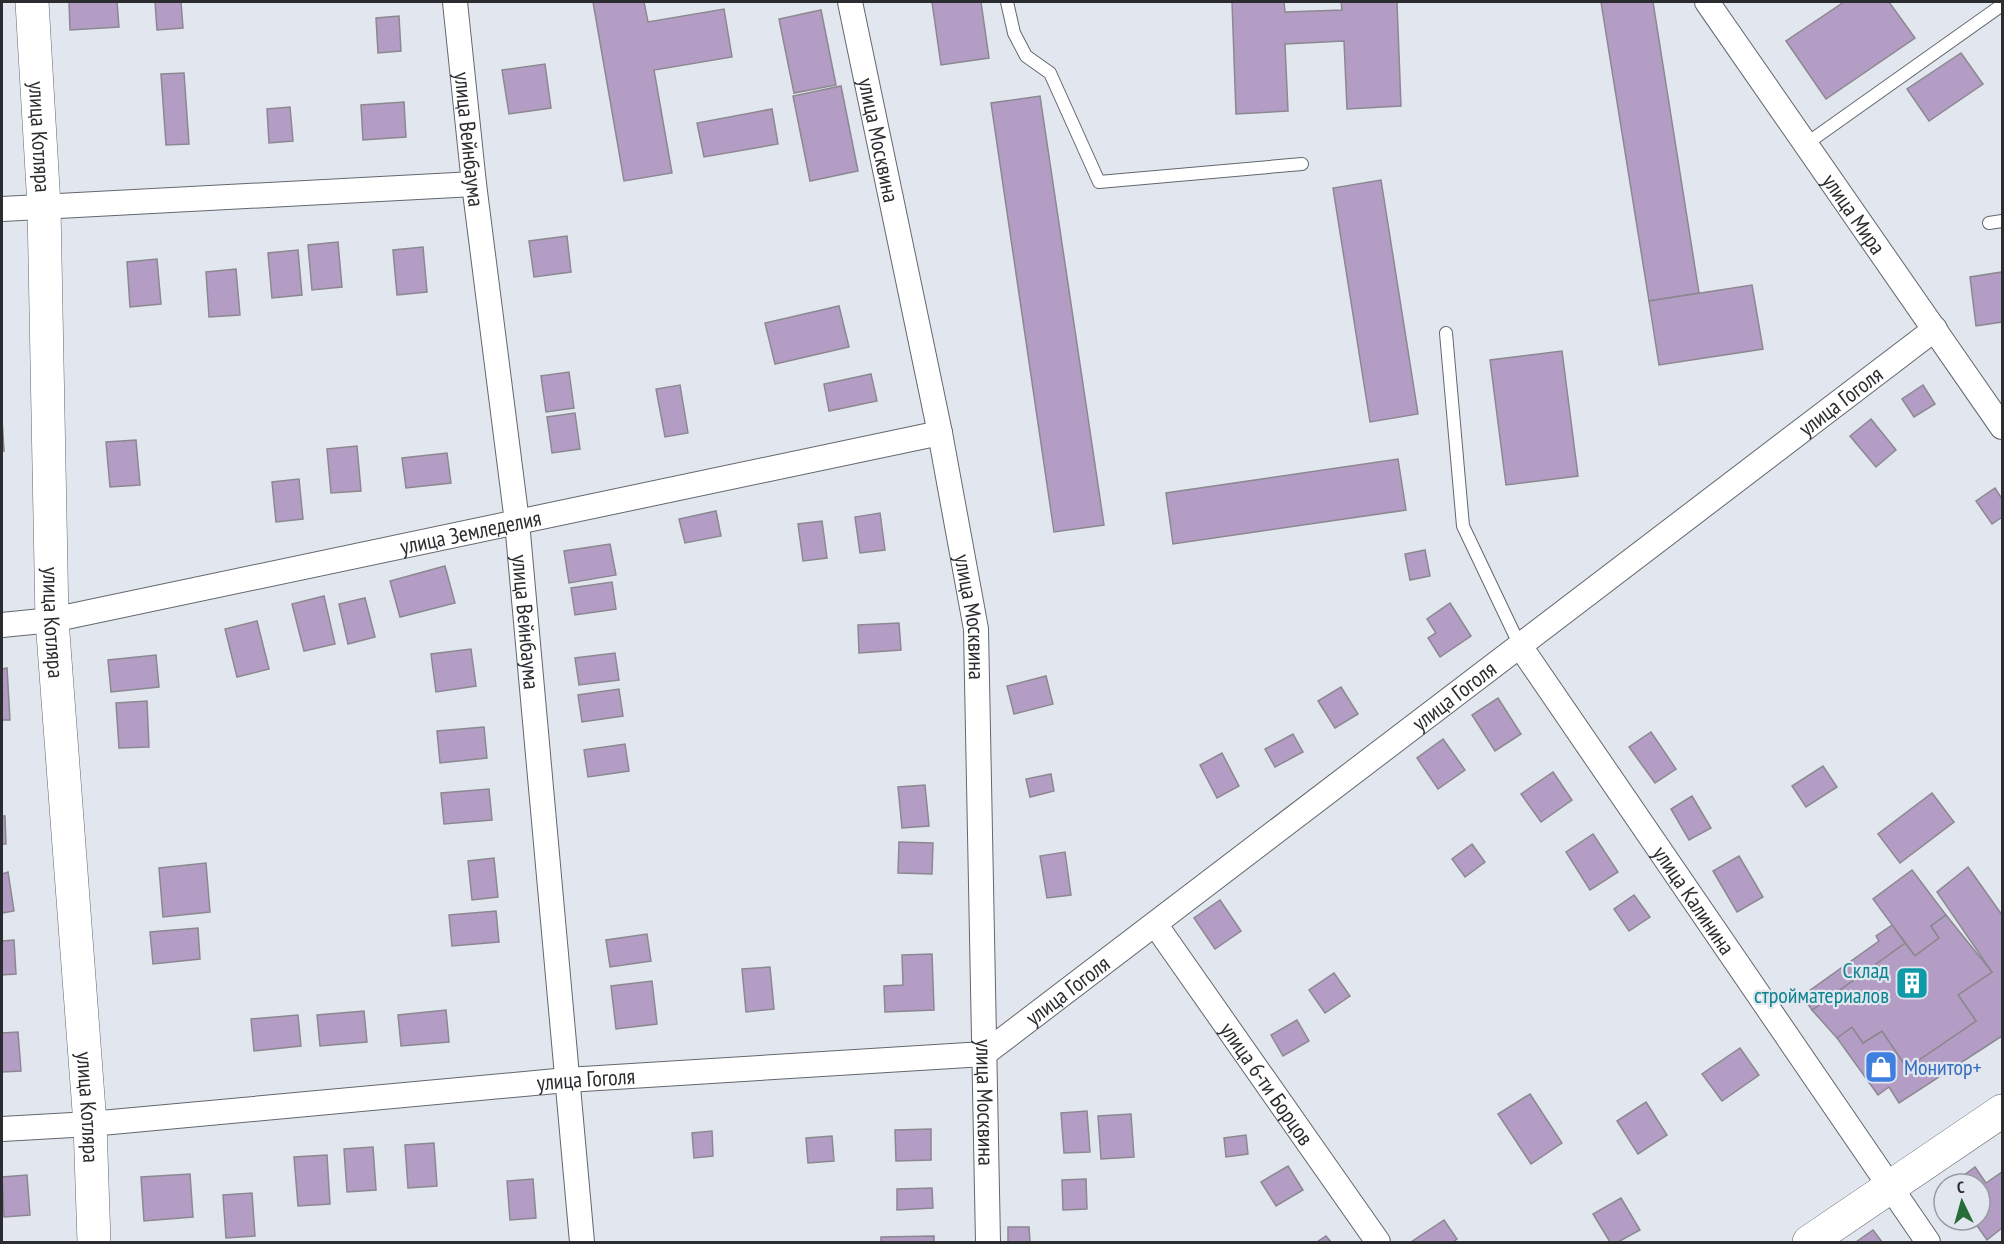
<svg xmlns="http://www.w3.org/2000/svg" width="2004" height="1244" viewBox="0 0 2004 1244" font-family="'PT Sans Narrow',sans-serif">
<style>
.building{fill:#b39dc5;stroke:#8c888f;stroke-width:1.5}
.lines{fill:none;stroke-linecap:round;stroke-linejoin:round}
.lane-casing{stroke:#63676e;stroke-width:14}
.street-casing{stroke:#63676e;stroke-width:26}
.secondary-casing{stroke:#63676e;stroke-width:34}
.lane{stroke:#fff;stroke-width:12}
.street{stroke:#fff;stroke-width:24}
.secondary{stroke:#fff;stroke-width:33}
.labels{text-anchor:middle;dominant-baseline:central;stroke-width:4.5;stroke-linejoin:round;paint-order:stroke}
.street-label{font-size:22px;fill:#2a2c2f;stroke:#e2e7ef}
.culture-label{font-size:22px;fill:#0d838f;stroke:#e2e7ef;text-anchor:end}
.shop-label{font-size:22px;fill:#366cbe;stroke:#e2e7ef;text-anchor:start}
</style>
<rect width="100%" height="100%" fill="#e2e7ef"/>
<g class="building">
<path d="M69,2H117L119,27L70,30Z"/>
<path d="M155,2H181L183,28L157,30Z"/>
<path d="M593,2H644L648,22L724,9L732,57L654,70L672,173L624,181Z"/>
<path d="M932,2H981L989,58L941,65Z"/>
<path d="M1232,2H1284L1285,12L1342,10L1341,2H1397L1401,106L1347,109L1344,41L1285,44L1288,111L1236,114Z"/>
<path d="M1601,2H1653L1699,293L1649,301Z"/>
<path d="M1844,2H1889L1915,38L1826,99L1786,41Z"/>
<path d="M821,10L836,85L794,93L779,19Z"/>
<path d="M399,16L401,51L378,53L376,18Z"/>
<path d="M1961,53L1983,84L1929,121L1907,89Z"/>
<path d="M545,64L551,108L509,114L502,70Z"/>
<path d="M184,73L189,144L166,145L161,74Z"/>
<path d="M841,86L858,171L810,181L793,96Z"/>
<path d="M1040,96L1104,525L1054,532L991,103Z"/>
<path d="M404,102L406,137L363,140L361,105Z"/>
<path d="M290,107L293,141L269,143L267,109Z"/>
<path d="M772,109L778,144L704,157L697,123Z"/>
<path d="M1381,180L1418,414L1370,422L1333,188Z"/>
<path d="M567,236L571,272L534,277L529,241Z"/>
<path d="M338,242L342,287L312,290L308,245Z"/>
<path d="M423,247L427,292L397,295L393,250Z"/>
<path d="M298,250L302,295L272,298L268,253Z"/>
<path d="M157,259L161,304L130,307L127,262Z"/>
<path d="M236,269L240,315L209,317L206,272Z"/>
<path d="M2002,272V322L1976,326L1970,277Z"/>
<path d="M1752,285L1763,349L1659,365L1649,301Z"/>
<path d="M839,306L849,347L775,364L765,323Z"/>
<path d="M1562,351L1578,476L1506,485L1490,360Z"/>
<path d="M569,372L574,408L546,412L541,376Z"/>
<path d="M871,374L877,401L829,411L824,384Z"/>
<path d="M680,385L688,433L665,437L656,389Z"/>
<path d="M1923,385L1935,404L1914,417L1902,399Z"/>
<path d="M575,413L580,449L552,453L547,417Z"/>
<path d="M2,419L4,451H2Z"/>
<path d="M1871,419L1896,450L1876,467L1850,436Z"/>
<path d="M136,440L140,485L110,487L106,442Z"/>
<path d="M357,446L361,491L331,493L327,449Z"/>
<path d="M447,453L451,483L406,488L402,458Z"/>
<path d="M1398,459L1406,510L1173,544L1166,493Z"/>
<path d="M299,479L303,519L276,522L272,482Z"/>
<path d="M1995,488L2002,499V517L1992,524L1976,501Z"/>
<path d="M716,511L721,536L685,543L679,519Z"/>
<path d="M880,513L885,550L860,553L855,517Z"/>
<path d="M822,521L827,558L803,561L798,524Z"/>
<path d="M610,544L616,575L569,583L564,551Z"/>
<path d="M1425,550L1430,576L1410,580L1405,554Z"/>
<path d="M445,566L455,603L400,617L390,581Z"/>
<path d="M612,582L616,609L575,615L571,588Z"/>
<path d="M324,596L335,644L304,651L292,604Z"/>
<path d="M365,598L375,637L348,644L339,604Z"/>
<path d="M1450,603L1471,636L1440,657L1428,638L1436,633L1427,619Z"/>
<path d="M257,621L269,669L237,677L225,629Z"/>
<path d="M899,623L901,650L859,653L858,625Z"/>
<path d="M471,649L476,686L436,692L431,654Z"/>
<path d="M615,653L619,680L579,685L575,658Z"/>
<path d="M156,655L159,687L111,692L108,660Z"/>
<path d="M7,668L10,720H2V669Z"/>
<path d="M1046,676L1053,704L1014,714L1007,686Z"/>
<path d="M1341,687L1358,714L1335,728L1318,701Z"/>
<path d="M619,689L623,716L582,722L578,695Z"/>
<path d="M1498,698L1521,734L1495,751L1472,715Z"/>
<path d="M147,701L149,747L119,748L116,703Z"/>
<path d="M484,727L487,758L440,763L437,731Z"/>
<path d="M1651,732L1676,769L1655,783L1629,747Z"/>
<path d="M1293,734L1303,752L1275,767L1265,749Z"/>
<path d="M1443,739L1465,770L1438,789L1417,758Z"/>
<path d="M625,744L629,771L588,777L584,750Z"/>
<path d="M1222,753L1239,786L1217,798L1200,765Z"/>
<path d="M1823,766L1837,787L1806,807L1792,786Z"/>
<path d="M1553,772L1572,800L1541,822L1521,794Z"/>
<path d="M1051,774L1054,791L1030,797L1026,779Z"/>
<path d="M925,785L929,826L902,828L898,787Z"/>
<path d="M489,789L492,820L444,824L441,793Z"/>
<path d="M1932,793L1954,822L1900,863L1878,834Z"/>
<path d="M1692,796L1711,828L1689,840L1671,809Z"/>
<path d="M2,816H5L6,844H2Z"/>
<path d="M1593,834L1618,872L1590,890L1566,852Z"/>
<path d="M899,842L933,843L932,874L898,873Z"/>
<path d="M1472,844L1485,862L1465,877L1452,859Z"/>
<path d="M1065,852L1071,895L1047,898L1040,856Z"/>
<path d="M1739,856L1763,897L1737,912L1713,871Z"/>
<path d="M494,858L498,897L472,900L468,861Z"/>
<path d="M206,863L210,912L163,917L159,868Z"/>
<path d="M1968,867L2002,915V1036L1899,1103L1889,1087L1878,1095L1837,1038L1852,1027L1863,1043L1882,1031L1907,1068L1976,1021L1958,995L1992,972L1937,892Z"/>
<path d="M1912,870L1946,915L1931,926L1939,938L1915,956L1873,899Z"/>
<path d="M8,872L14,911L2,913V874Z"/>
<path d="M1634,895L1650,917L1629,931L1614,909Z"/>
<path d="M1220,900L1241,931L1215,949L1194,918Z"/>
<path d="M496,911L499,942L452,946L449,915Z"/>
<path d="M1946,915L1992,972L1958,995L1976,1021L1907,1068L1882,1031L1863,1043L1852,1027L1837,1038L1812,1010L1905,943L1915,956L1939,938L1931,926Z"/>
<path d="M1892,925L1905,943L1812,1010L1802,996L1879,941L1876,936Z"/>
<path d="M198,928L200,959L153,964L150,932Z"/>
<path d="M647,934L651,961L610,967L606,940Z"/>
<path d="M14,940L16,974L2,975V941Z"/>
<path d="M932,954L934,1010L885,1012L884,986L903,985L902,955Z"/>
<path d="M770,967L774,1009L746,1012L742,969Z"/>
<path d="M1334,973L1350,996L1325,1013L1309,990Z"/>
<path d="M652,981L657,1024L616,1029L611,986Z"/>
<path d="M446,1010L449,1042L401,1046L398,1015Z"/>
<path d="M364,1011L367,1042L320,1046L317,1015Z"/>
<path d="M298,1015L301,1046L254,1051L251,1019Z"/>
<path d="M1297,1020L1309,1041L1283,1056L1271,1035Z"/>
<path d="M18,1032L21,1071L2,1072V1033Z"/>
<path d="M1740,1048L1759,1075L1722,1101L1702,1074Z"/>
<path d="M1530,1094L1562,1143L1531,1164L1498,1114Z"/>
<path d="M1646,1102L1667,1135L1638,1154L1617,1121Z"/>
<path d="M1087,1111L1090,1152L1064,1153L1061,1113Z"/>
<path d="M1131,1114L1134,1157L1101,1159L1098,1116Z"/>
<path d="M931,1129V1160L896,1161L895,1130Z"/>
<path d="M712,1131L713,1156L694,1158L692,1133Z"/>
<path d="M1246,1135L1248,1154L1226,1157L1224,1138Z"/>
<path d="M832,1136L834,1161L808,1163L806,1138Z"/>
<path d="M434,1143L437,1186L408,1188L405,1145Z"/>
<path d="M373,1147L376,1190L347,1192L344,1149Z"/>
<path d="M327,1155L330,1204L298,1206L294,1157Z"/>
<path d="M1288,1166L1303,1190L1276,1206L1261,1182Z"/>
<path d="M1975,1167L1986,1183L2002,1172V1228L1987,1240L1973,1220H1980V1184H1952Z"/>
<path d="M190,1174L193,1217L144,1221L141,1177Z"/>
<path d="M27,1175L30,1215L4,1217L2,1177Z"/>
<path d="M533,1179L536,1218L510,1220L507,1181Z"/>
<path d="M1086,1179L1087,1209L1063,1210L1062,1180Z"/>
<path d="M932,1188L933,1208L897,1210V1189Z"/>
<path d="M252,1193L255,1236L226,1238L223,1195Z"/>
<path d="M1621,1198L1640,1230L1618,1242H1610L1593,1214Z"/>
<path d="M1444,1220L1457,1239L1453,1242H1411Z"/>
<path d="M1008,1227H1029L1030,1242H1008Z"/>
<path d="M1873,1230L1882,1242H1856Z"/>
<path d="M934,1236V1242H881V1237Z"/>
<path d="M1326,1236L1331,1242H1317Z"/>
</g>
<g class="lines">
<g class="lane-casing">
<g id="lane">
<path d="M1007,2L1014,33L1026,56L1050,73L1099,182L1302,164"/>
<path d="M1806,144L2002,5"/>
<path d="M1989,223L2002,221"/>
<path d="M1446,333L1463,526L1520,646"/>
</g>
</g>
<g class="street-casing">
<g id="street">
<path id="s1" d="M455,2L474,184L517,522L582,1242"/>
<path id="s2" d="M850,2L940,433L976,629L988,1242"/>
<path id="s3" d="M1707,2L2002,427"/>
<path d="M2,209L474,184"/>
<path id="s4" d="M2,625L52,620L940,433"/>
<path id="s5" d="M1520,646L1928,1242"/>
<path id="s6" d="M1155,924L1378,1242"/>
<path id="s7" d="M2,1129L90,1124L567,1080L984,1054L1935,329"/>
</g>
</g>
<g class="secondary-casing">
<g id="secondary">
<path id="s8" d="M32,2L44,206L52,620L90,1124L94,1242"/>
<path d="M1809,1242L2002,1111"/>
</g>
</g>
<use href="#lane" class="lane"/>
<use href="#street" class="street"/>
<use href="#secondary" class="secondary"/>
</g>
<defs>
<g id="building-square" transform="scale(1.725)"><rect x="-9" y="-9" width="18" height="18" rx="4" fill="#0f9aa8" stroke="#e2e7ef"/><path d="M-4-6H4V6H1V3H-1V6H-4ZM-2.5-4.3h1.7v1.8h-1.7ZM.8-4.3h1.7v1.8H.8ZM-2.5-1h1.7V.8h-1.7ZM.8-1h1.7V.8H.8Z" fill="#fff"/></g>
<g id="shop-square" transform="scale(1.725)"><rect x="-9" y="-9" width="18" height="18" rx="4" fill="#3f7fe0" stroke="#e2e7ef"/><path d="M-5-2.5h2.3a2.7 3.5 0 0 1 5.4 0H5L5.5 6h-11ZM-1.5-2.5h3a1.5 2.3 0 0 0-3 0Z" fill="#fff"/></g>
</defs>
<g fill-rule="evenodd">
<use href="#building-square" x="1912" y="983"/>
<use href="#shop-square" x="1881" y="1067"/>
</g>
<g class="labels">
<g class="street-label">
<text stroke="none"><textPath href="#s8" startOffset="135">улица Котляра</textPath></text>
<text stroke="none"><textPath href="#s1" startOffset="138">улица Вейнбаума</textPath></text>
<text stroke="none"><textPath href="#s2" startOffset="141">улица Москвина</textPath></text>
<text stroke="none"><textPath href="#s3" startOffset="258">улица Мира</textPath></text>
<text stroke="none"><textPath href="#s7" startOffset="2062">улица Гоголя</textPath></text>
<text stroke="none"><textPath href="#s4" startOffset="478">улица Земледелия</textPath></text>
<text stroke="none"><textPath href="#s2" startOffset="627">улица Москвина</textPath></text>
<text stroke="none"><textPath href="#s1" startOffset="624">улица Вейнбаума</textPath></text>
<text stroke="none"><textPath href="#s8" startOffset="621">улица Котляра</textPath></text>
<text stroke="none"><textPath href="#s7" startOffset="1576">улица Гоголя</textPath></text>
<text stroke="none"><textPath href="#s5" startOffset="308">улица Калинина</textPath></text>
<text stroke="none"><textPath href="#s7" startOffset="1090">улица Гоголя</textPath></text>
<text stroke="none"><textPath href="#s7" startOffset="586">улица Гоголя</textPath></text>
<text stroke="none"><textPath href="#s6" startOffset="195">улица 6-ти Борцов</textPath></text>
<text stroke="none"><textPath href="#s2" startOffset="1113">улица Москвина</textPath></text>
<text stroke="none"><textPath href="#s8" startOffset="1107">улица Котляра</textPath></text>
</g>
<g class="culture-label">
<text x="1889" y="970">Склад<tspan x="1889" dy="25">стройматериалов</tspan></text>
</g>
<g class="shop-label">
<text x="1904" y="1067">Монитор+</text>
</g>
</g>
<rect width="2004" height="1244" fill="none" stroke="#2a2c2f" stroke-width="6"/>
<g transform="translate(1962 1202) rotate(355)"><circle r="28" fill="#e2e7ef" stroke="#989ca2" stroke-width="1.5"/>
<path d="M0-4.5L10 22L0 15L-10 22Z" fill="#286c37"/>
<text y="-9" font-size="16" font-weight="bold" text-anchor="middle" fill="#2a2c2f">С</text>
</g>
</svg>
